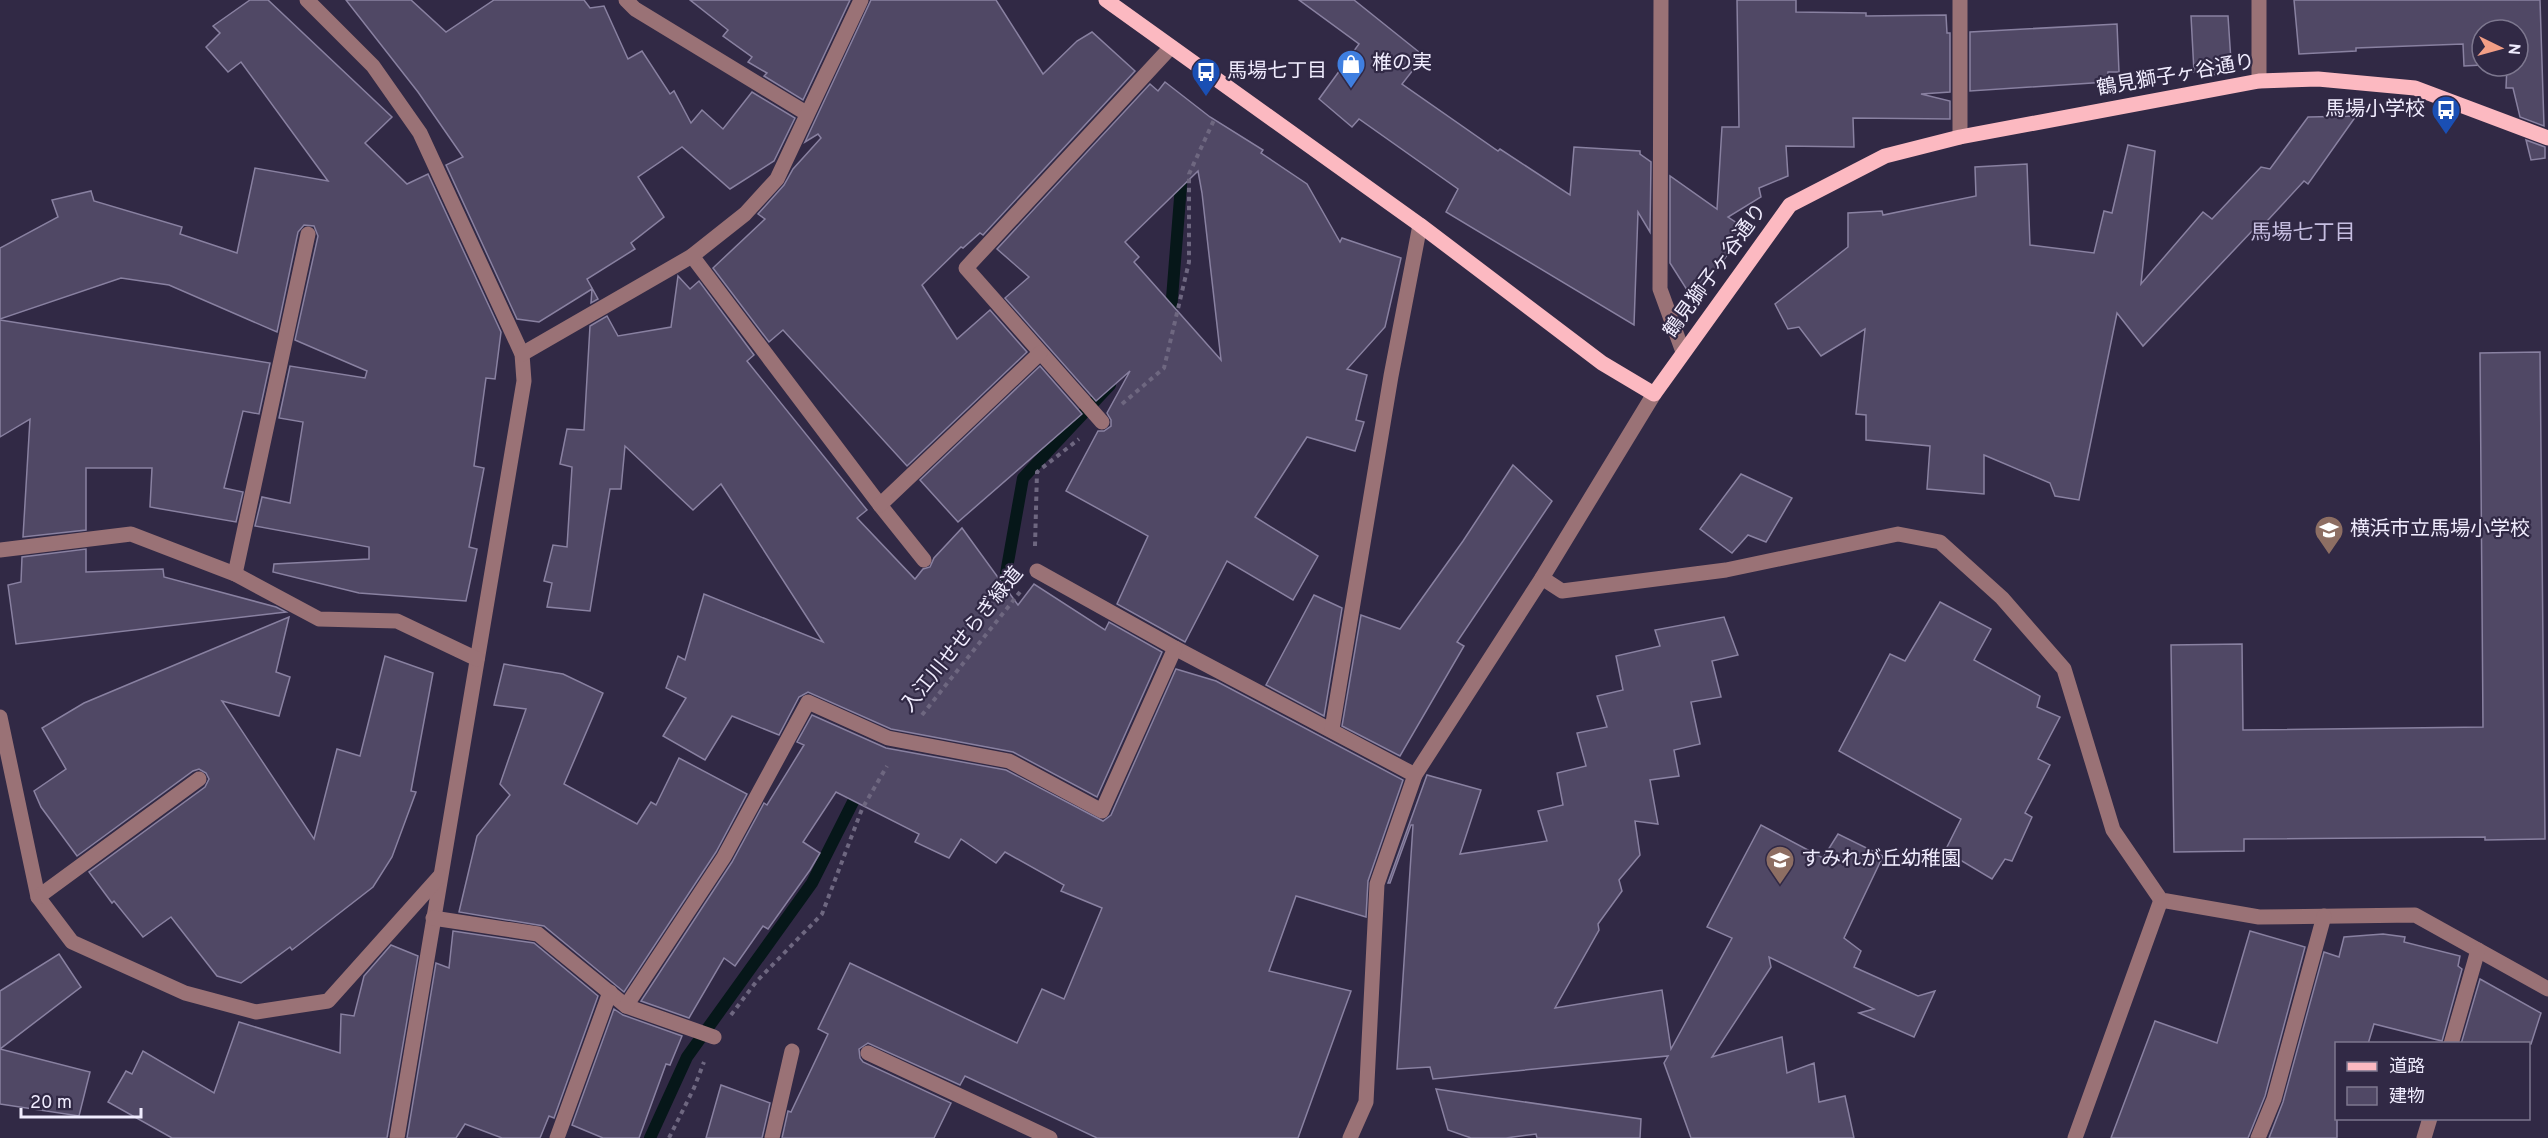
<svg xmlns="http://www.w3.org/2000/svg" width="2548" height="1138" viewBox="0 0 2548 1138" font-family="Overpass,'Noto Sans JP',sans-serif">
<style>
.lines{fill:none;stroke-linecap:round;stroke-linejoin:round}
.stream{stroke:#061719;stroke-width:12}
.building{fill:#504865;stroke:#8981a1;stroke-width:1.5;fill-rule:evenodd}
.path{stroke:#6e6780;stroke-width:4;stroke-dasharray:4.5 4.5;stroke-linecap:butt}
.minor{stroke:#9a7276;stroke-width:15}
.major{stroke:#fcb9c1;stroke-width:15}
.labels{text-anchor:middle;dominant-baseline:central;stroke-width:4.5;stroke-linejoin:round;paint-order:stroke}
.poi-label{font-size:20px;fill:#f0ecfe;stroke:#312945;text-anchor:start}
.street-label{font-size:20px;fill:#f0ecfe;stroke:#312945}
.neighbourhood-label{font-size:21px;fill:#c6bee1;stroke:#312945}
</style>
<rect width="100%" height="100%" fill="#312945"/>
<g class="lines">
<g class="stream">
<path d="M1165,318L1171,311L1182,173"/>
<path d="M993,594L1005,579L1023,478L1110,385"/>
<path d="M650,1138L687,1057L812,883L861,786"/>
</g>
</g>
<g class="building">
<path d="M250,0H268L392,117L365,143L407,184L428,174L501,332L495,379L486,378L474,466L484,468L469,547L477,549L466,601L359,593L273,572L274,564L369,559V547L255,526L262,497L290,503L303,422L279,418L290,366L365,378L367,371L295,340L318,236L314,226L304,225L298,232L277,332L169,285L121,278L0,319V248L58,217L52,200L91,191L94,201L182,227L180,234L237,253L255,168L328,181L241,62L228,72L206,47L220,33L213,26Z"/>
<path d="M346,0H411L446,32L494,0H584L590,8L604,6L628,59L642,51L670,94L674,91L691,123L702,110L723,129L752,92L795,118L774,161L730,189L682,147L638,177L664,217L631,243L635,249L587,279L598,299L591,303L592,289L539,322L517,319L446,165L463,157L418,92Z"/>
<path d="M690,0H850L803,100L764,76L767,73L748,62L752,57L723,36L728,30Z"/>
<path d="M871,0H996L1043,74L1077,41L1092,32L1135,71L983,235L980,233L963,248L961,247L922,285L957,339L990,310L1027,352L907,466L783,330L769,342L713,268L765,219L758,214L784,185L793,169L821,138L818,134L805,142Z"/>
<path d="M1299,0H1354L1424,56L1402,84L1498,151L1500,149L1570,195L1574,147L1640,151V154L1651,162L1650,232L1638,212L1634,325L1446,212L1458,189L1359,119L1352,127L1319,99L1359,44Z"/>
<path d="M1737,0H1796V12L1866,13V16L1946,15L1947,33H1950V92L1921,94L1950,101V119L1853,118L1854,147L1786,146L1788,176L1759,188L1761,197L1728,217L1746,229L1694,301L1670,263V176L1717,209L1722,127H1739Z"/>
<path d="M2294,0H2540L2544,126L2520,117L2513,88H2506L2507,66H2518V30H2482V65L2464,66L2463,44L2356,48V51L2299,54Z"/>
<path d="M2191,16H2228L2231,61L2217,75L2194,72Z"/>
<path d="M2117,24L2119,72H2108L2107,82L1970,91V32Z"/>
<path d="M1165,82L1210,117L1263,150L1261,153L1307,184L1340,242L1342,238L1401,258L1385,327L1347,369L1367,375L1356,420L1364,422L1355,451L1307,437L1255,517L1318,556L1293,600L1227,561L1185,642L1117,604L1148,536L1066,491L1098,431H1104L1111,426V420L1107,413L1130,371L1096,401L1005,298L1029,277L997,249L1150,84L1158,91ZM1198,171L1202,193L1221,360L1134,262L1139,257L1125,242Z"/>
<path d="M2356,116L2308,184L2304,181L2256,233L2253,230L2143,346L2117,313L2079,500L2055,496L2050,483L1984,455V494L1927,489L1930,446L1866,440V415L1856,414L1865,329L1821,356L1799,327L1788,329L1775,304L1848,247V213L1882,211L1883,215L1976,196L1975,167L2027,164L2030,245L2094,253L2104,211L2112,213L2128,145L2155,151L2141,284L2203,212L2212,219L2261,167L2270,169L2308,117Z"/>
<path d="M2526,140L2545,147V158L2531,160Z"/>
<path d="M678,276L690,289L699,281L754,355L747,361L867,510L857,518L915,579L923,569L930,567L934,558L962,528L1018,605L1034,584L1105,630L1109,622L1162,652L1097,797L1013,752L891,729L808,692L799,697L779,735L732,716L705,760L663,736L686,698L666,688L678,656L685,660L704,594L823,642L721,484L693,510L625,446L621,489H610L590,611L547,607L552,583L544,581L553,545L567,547L572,467L560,464L567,429L584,430L590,326L607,316L618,336L671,327Z"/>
<path d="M0,320L270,363L259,414L243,411L224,488L243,492L236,522L150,507L152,468H86V530L23,537L30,419L0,437Z"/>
<path d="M2540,352L2545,839L2485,840V837L2244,839V851L2174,852L2171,645L2242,644L2243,730L2483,727L2480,353Z"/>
<path d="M1040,366L1082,414L958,522L920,480Z"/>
<path d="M1513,465L1552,501L1457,642L1464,646L1400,756L1342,726L1361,615L1400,629L1463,541Z"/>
<path d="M1741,474L1792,498L1766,542L1748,535L1732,553L1700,529Z"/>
<path d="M86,549V572L163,569L164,577L276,607L286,612L16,644L8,585L21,582L22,557Z"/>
<path d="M1314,595L1342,608L1324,716L1266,685Z"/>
<path d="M1940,602L1991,629L1974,660L2040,696L2037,707L2060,717L2038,759L2050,765L2025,813L2032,817L2012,861L2005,859L1992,879L1945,851L1961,819L1839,751L1890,654L1905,661Z"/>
<path d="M289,617L276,672L290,677L279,716L222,701L314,839L337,749L360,756L385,656L433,673L411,791L416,792L392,857L373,887L292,950L290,947L241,983L217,976L171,917L143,937L114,901L112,903L89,872L205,787L209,779L206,773L199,769L193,771L77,856L41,807L34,791L66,769L42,728L84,703Z"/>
<path d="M1724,617L1738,655L1712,661L1721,697L1691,702L1700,744L1674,750L1679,776L1650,780L1658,824L1635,821L1640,855L1619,880L1622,891L1598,924L1599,930L1555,1008L1662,990L1671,1049L1732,938L1707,927L1761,825L1823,858L1838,834L1883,856L1844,938L1861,951L1854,967L1918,996L1935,991L1914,1037L1859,1013L1874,1009L1769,957L1771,967L1712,1057L1782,1037L1787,1073L1814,1063L1819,1102L1845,1096L1854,1138H1691L1664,1063L1668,1056L1433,1079L1430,1067L1397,1069L1413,825H1411L1390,883H1388L1427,775L1481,790L1460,854L1547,841L1538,811L1563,805L1557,773L1586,766L1577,733L1607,727L1597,696L1623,690L1616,656L1660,646L1655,630Z"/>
<path d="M504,664L563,674L603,693L564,784L637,824L651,802L656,805L679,758L747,794L716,852L624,992L544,926L459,912L477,836L510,795L500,784L526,709L494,705Z"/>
<path d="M1176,669L1216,681L1403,780L1368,881L1366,917L1296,896L1269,971L1351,991L1298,1138H1097L965,1076L960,1085L868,1043L859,1049L860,1058L863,1062L951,1103L934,1138H782L788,1111L791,1112L828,1034L818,1029L850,963L1017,1043L1042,989L1064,999L1102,908L1061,891L1064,885L1005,852L996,863L961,839L949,858L915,842L919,834L836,792L803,842L820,853L810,870L768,929L763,926L735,966L724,958L689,1018L641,1001L732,862L764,803L767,805L804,745L797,742L812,715L886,748L1006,770L1103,821L1111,815Z"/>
<path d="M453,931L534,943L598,996L554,1118L549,1116L540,1138H502L465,1124L456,1138H407L436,963L449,968Z"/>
<path d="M2250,931L2305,947L2265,1096L2248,1138H2111L2155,1021L2217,1043Z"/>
<path d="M2383,934L2405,937L2404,942L2460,956L2458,966L2462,969L2442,1041L2374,1024L2368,1044H2337V1138H2269L2283,1102L2324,952L2339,957L2344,937Z"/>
<path d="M391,945L418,956L387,1138H172L108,1102L126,1071L132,1074L143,1051L214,1093L239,1022L340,1053L341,1014L354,1016L364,976Z"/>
<path d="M59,954L81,987L0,1049V991Z"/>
<path d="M2480,979L2541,1013L2531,1044H2461Z"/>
<path d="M614,1009L623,1015L682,1036L670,1065L666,1064L639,1138H603L572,1125Z"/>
<path d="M0,1049L90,1072L79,1116L0,1104Z"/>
<path d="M721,1085L770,1103L762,1138H706Z"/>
<path d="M1436,1089L1641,1119L1640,1138H1537L1536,1134L1506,1138H1471L1448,1130Z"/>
</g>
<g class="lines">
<g class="path">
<path d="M1122,404L1164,368L1189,262V174L1214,120"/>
<path d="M1035,546L1037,472L1079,439"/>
<path d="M922,715L1020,592"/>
<path d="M731,1015L756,982L822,914L862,809L887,766"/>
<path d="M669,1138L694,1088L704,1062"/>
</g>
<g class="minor">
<path d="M307,0L373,66L420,133L522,354L524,381L397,1138"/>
<path d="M626,0L635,9L806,113"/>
<path d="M1661,0L1660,289L1683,352"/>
<path d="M2259,0V81"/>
<path d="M1960,137V0"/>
<path d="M692,256L880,505L924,560"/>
<path d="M522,354L692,256L745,214L777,179L861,0"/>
<path d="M1102,422L966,268L1171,47"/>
<path d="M880,505L1040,353"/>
<path d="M0,550L131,534L235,574L319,619L397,621L477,659"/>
<path d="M1037,571L1175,648L1415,775"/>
<path d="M235,574L308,234"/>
<path d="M1542,578L1562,591L1726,570L1898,534L1940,542L2002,598L2064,669L2113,830L2161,900L2259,917L2415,915L2548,989"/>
<path d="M0,717L38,897L72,942L185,993L256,1012L328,1001L440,876"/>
<path d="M1332,729L1391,376L1420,225"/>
<path d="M38,897L199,779"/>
<path d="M433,918L538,934L626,1006L714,1037"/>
<path d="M626,1006L724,857L808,702L888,738L1009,761L1102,811L1175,648"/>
<path d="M2451,1044L2478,950"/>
<path d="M868,1053L1050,1138"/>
<path d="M557,1138L610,992"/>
<path d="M772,1138L792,1051"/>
<path d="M1350,1138L1366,1102L1377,884L1415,775L1542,578L1654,394"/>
<path d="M2075,1138L2161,900"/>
<path d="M2258,1138L2274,1099L2324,916"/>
<path d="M2424,1138L2430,1118"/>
</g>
<path class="major" d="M1106,0L1420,225L1602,363L1654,394L1790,205L1885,156L1960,137L2259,81L2318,79L2415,88L2548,138"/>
</g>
<defs>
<g id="shop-pin" transform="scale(1.5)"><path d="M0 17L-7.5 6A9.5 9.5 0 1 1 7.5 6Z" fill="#3f7fe0" stroke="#312945"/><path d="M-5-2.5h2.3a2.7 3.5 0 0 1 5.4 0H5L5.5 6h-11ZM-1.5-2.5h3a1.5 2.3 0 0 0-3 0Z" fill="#fff"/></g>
<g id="bus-pin" transform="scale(1.5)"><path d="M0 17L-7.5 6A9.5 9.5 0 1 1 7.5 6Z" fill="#1a4fb4" stroke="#312945"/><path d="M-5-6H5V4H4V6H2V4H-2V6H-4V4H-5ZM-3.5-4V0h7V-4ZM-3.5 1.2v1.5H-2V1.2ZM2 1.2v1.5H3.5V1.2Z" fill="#fff"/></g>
<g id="school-pin" transform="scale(1.5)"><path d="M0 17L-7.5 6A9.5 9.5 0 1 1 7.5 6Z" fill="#8d6e63" stroke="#312945"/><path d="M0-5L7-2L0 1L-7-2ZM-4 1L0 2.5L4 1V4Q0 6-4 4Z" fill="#fff"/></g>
</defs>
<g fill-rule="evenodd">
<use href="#shop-pin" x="1351" y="64"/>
<use href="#bus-pin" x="1206" y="72"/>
<use href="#bus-pin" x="2446" y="110"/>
<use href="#school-pin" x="2329" y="530"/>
<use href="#school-pin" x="1780" y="860"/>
</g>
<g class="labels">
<g class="poi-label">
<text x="1372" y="64">椎の実</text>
<text x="1227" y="72">馬場七丁目</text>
<text x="2425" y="110" text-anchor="end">馬場小学校</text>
<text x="2350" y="530">横浜市立馬場小学校</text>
<text x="1801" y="860">すみれが丘幼稚園</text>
</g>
<g class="street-label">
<text transform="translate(2176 76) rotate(-10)">鶴見獅子ヶ谷通り</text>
<text transform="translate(1716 271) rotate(-54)">鶴見獅子ヶ谷通り</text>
<text transform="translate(963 640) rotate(-51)">入江川せせらぎ緑道</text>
</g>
<g class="neighbourhood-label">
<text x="2303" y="233">馬場七丁目</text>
</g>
</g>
<rect x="2335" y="1042" width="195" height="78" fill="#312945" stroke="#7d778f" stroke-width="1.5"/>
<rect x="2347" y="1062" width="30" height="9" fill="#fcb9c1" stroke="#7d778f" stroke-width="1.5"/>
<text x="2389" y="1072" font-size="18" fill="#f0ecfe">道路</text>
<rect x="2347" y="1087" width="30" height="18" fill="#504865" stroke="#7d778f" stroke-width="1.5"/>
<text x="2389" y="1102" font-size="18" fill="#f0ecfe">建物</text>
<g transform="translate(2500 48) rotate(95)"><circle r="28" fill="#312945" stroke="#7d778f" stroke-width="1.5"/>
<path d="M0-4.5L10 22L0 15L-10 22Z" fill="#f39f86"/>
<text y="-9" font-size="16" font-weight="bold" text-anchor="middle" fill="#f0ecfe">N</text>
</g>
<path d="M21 1108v9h120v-9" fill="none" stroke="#f0ecfe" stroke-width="3"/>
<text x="30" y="1108" font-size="18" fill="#f0ecfe" stroke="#312945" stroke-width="4.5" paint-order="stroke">20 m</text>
</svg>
